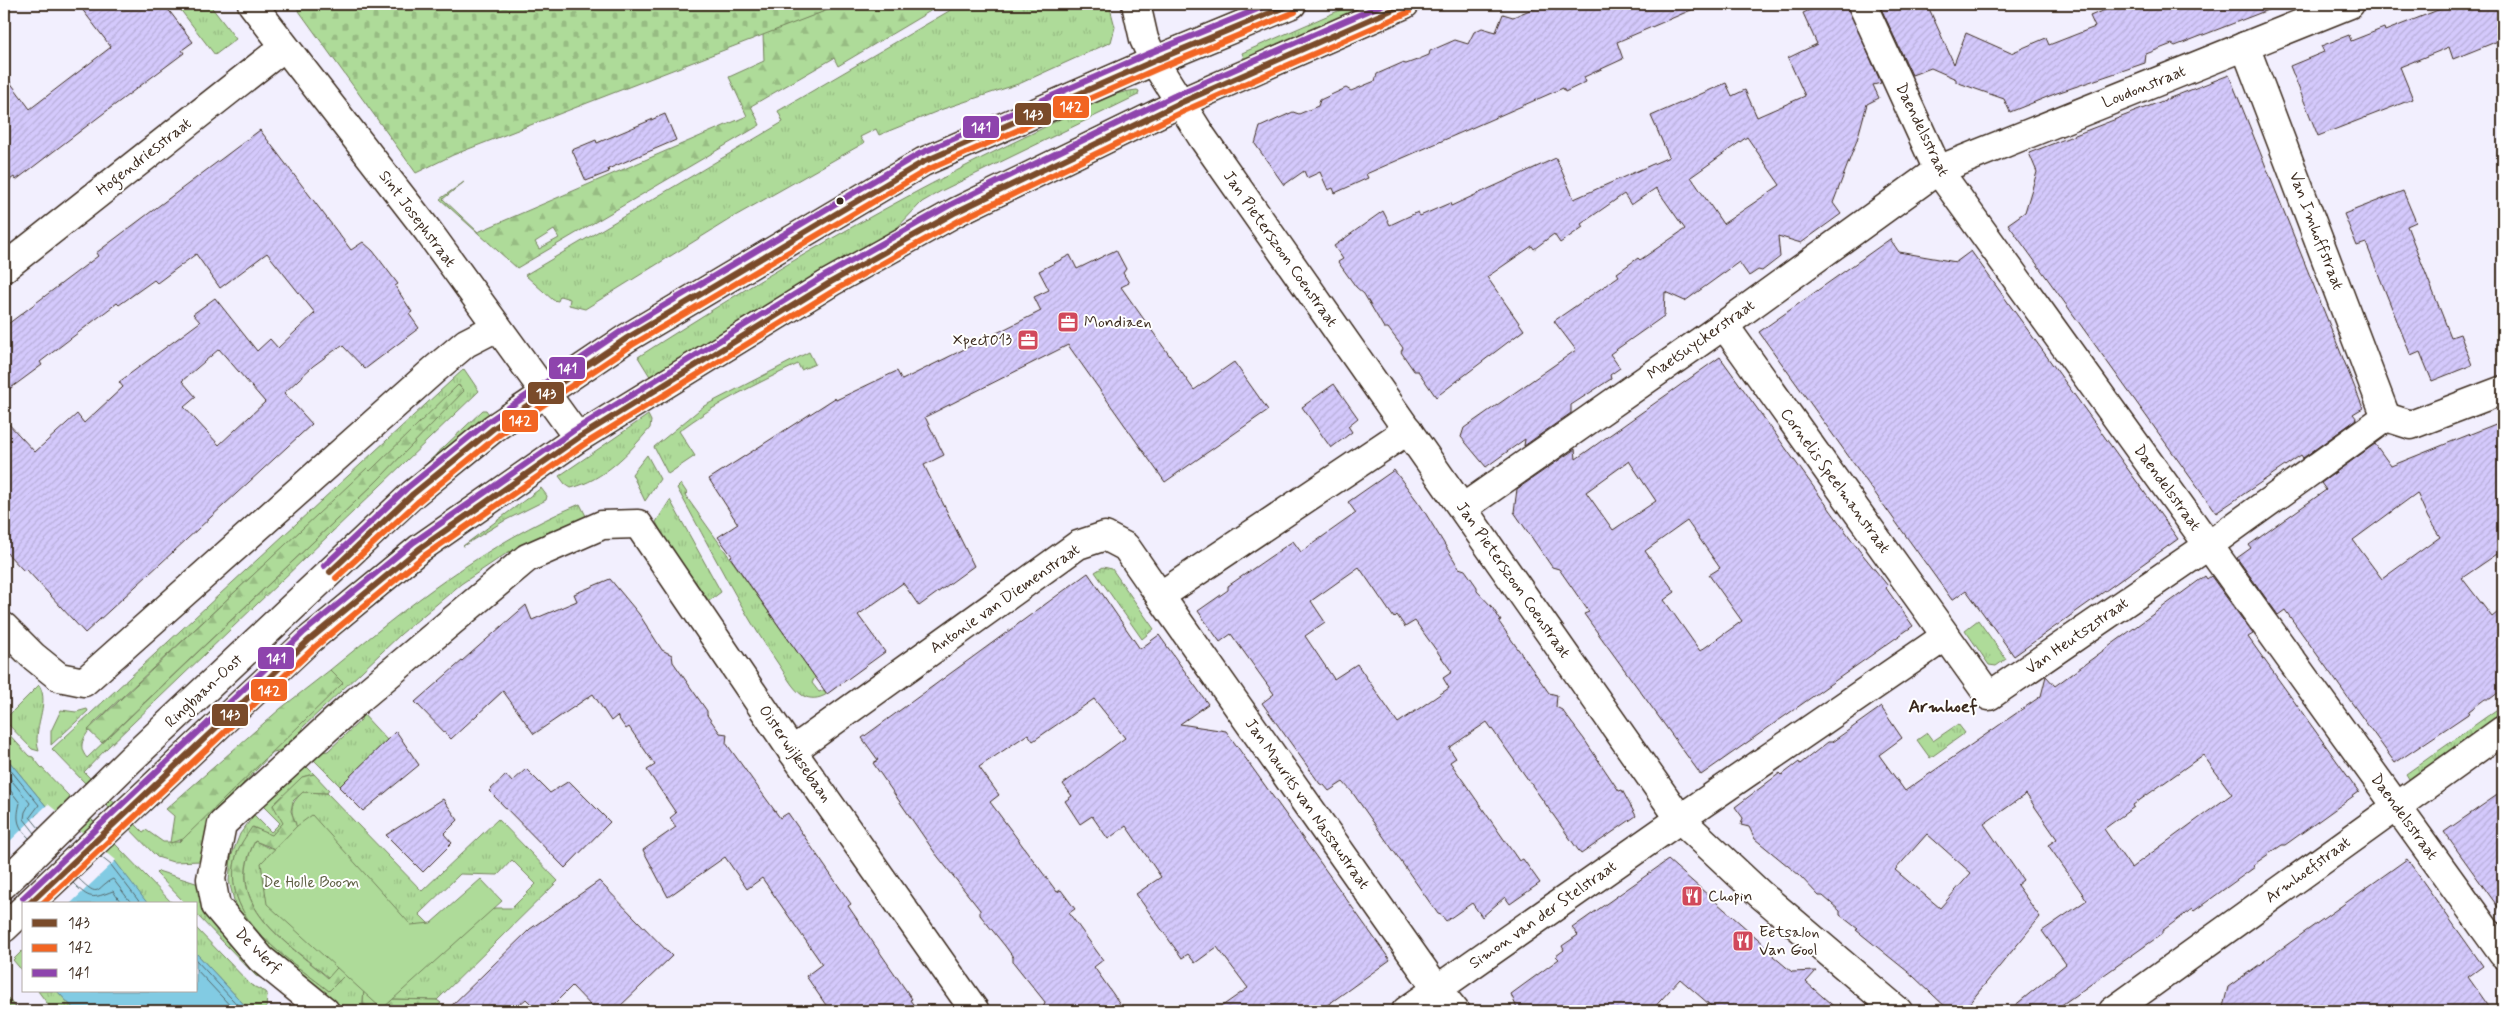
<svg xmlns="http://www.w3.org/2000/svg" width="2507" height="1015" viewBox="0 0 2507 1015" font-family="Mynerve,sans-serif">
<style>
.grass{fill:url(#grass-tufts);stroke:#74825c;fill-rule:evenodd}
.forest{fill:url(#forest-firs);stroke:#74825c;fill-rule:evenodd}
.cemetery{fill:url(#cemetery-stones);stroke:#74825c}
.park{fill:#aedb99;stroke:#74825c}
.water{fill:#82cbe3;stroke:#668b94;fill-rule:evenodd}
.pier{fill:#f2effe;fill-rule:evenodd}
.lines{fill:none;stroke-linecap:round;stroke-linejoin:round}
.shore{stroke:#576a6d;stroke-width:1}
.building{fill:url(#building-hatch);stroke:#3b2a1e;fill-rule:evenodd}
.minor-casing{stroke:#3b2a1e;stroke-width:31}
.secondary-casing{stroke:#3b2a1e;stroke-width:31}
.minor{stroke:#fff;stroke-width:28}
.secondary{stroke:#fff;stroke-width:28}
.bus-1-casing{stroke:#fff;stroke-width:10}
.bus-2-casing{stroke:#fff;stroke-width:10}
.bus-3-casing{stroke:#fff;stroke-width:10}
.bus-1{stroke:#7a4b2a;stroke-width:6}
.bus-2{stroke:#f26522;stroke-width:6}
.bus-3{stroke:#8e44ad;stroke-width:6}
.bus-dot{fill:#3b2a1e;stroke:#fff;stroke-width:2}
.labels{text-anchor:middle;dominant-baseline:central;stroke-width:4;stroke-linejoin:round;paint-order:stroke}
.street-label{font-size:16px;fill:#3b2a1e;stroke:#fff}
.poi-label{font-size:16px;fill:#3b2a1e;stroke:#fff;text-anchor:start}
.park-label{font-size:16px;fill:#5e5f43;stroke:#fff}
.neighbourhood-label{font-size:18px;font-weight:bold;fill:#3b2a1e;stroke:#fff}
.line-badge{stroke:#fff;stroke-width:2}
.badge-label{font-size:14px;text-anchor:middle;font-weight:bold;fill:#fff}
</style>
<defs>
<pattern id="grass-tufts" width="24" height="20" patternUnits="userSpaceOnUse" patternTransform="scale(1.25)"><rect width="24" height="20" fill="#aedb99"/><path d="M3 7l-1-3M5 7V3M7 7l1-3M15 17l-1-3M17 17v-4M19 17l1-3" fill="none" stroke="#97bc83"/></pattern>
<pattern id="forest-firs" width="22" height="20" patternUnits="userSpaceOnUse" patternTransform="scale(1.25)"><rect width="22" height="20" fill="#aedb99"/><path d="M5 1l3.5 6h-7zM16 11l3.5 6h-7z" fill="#97bc83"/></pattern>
<pattern id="cemetery-stones" width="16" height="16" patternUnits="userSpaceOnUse" patternTransform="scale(1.25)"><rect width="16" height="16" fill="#aedb99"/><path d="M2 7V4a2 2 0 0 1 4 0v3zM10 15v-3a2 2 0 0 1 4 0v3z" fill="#97bc83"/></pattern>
<pattern id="building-hatch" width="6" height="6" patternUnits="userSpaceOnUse" patternTransform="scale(1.25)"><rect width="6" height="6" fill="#d4c9fc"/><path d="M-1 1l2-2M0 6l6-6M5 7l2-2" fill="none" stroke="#b7add8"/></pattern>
</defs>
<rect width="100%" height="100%" fill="#f2effe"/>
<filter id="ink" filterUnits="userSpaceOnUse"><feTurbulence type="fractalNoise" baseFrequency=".02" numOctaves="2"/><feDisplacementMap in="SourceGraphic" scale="10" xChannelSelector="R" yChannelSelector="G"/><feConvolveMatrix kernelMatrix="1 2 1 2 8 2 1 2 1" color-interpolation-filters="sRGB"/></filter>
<g filter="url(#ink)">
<g class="grass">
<path d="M176,4H209L236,39L215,55Z"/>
<path d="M961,4H1109L1115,27L1111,42L1021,83L943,109L879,135L876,129L860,137L864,143L735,216L585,309L569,305L570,299L560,296L558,301L553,300L525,275L783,122L778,111Z"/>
<path d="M1354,4H1379L1246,63L1242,53Z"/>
<path d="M1137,90L1139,91L1138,95L941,191L922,202L891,234L651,378L638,357C765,275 896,198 1033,133C1064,118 1103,93 1137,90Z"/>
<path d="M809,352L815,364L801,370L798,364C756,384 716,403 679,431L695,456L668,474L654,447L704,406Z"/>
<path d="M464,369L479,391L107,748L84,772L143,832L146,830L163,842H179L342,683L330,670C408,606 486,543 580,504L586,516L511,553L510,551L461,584L401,634L302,728L303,730L282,750L273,752L242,785V799L229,798L213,824L201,861L173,862L157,857L52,749ZM459,385L463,391L378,480L87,758C75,744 87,735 94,723L367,469L370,471Z"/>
<path d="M483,410H486L493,420L370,517Z"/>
<path d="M648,415L651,421L650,428C629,453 604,480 571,488L565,484L559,476Z"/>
<path d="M647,455L660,479L645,501L632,474Z"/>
<path d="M681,484L687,493L685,495L815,677L812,683L819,692L824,690L827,694C819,699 810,700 802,695C792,688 786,675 779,665C740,609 710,547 677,488Z"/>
<path d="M541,488L547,496L546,500L504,521L463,546Z"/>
<path d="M670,500L721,592L709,601L667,542L656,522Z"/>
<path d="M1103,567L1112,569L1154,629L1142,639L1095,572Z"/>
<path d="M1978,620L2006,659L1996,666L1989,665L1965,630Z"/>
<path d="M39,685C51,704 31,729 39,751L32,749L4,720Z"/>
<path d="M2503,705V718L2411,782L2406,774Z"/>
<path d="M87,709L88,711L51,745V731L61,710L76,712Z"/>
<path d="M362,713L387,740L340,786L310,756L313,753L328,751L361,720Z"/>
<path d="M1958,724L1965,733L1930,758L1917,740L1927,733L1933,741Z"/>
<path d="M4,729L29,756L33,757L40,766L173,904H148L46,806L4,755Z"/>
<path d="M303,763L314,774L302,777L283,823L272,836L253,827C248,835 240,844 237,853C217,918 287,957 329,991L348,972L364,985L363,1005L388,1011H369L367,1009L364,1011H344L252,936L238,916L229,881L231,857L240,834L254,815L271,832L280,823L263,806Z"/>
<path d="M303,792L327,793L422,891L498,819L558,881L437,1000L386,999L369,965L329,978C286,941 222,906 255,841L269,848L296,824C289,809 291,803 303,792ZM512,860L536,884L512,908H473L443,938L419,914L460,874L498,875Z"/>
<path d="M158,871L202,885L268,980L256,976L196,914V904H186L156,873Z"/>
<path d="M196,928L251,985L267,993L266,1011H250L196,953Z"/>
<path d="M22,951L24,954V973L13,960Z"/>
<path d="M38,991H57L76,1011H53Z"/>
<path d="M4,993L18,1011H5Z"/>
</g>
<g class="forest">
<path d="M843,4H942L838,66L834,58L751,106L760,125L517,268L440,199L464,182L443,199L478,232L747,116L729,77L764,61L763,34ZM554,230L559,238L539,249L535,242Z"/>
<path d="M458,385L464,391L378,480L102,743L88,730L367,468L370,471Z"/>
<path d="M330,670L343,683L183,839L170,843L174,816L166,809L280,709Z"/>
<path d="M314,774L329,790L327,793L303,792L293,801L291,811L297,828L275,849L255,841C221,905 287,942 328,978L343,961L386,999L437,1000L441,1003L434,1010L388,1011L363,1005L364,985L348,972L329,991C287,957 217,918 237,853C240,844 247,835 252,827L272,835L283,823L273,805L302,777Z"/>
</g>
<path class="cemetery" d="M294,4H843L453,155L416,173Z"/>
<path class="park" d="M312,815L411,925L431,923L481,879L502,901L382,1009L267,904L261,863L297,826Z"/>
<g class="water">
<path d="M4,755L46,806L115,861L148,904H24L4,901ZM40,812L100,875L95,879L35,816Z"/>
<path d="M196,953L250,1011H76L57,991H196Z"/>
</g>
<path class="pier" d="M48,804L116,860L70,904H24L22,923L4,904V847ZM40,816L97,875L96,876L42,821L38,817Z"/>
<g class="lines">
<g class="shore">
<path d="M4,762L39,805L30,817L39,828"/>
<path d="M4,771L30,803L25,812L24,819L35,833"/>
<path d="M4,782L20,803C16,819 17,826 29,838"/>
<path d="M101,857L111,865L141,904"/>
<path d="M78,878C101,901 95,887 113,879L132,904"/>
<path d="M73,883C90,900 92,899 113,891L122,904"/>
<path d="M196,960L243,1011"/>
<path d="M196,969L235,1011"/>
</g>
</g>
<g class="building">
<path d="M78,4H164L193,42L182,50L184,53L100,116L16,180L14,177L4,184V74L30,109L111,47Z"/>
<path d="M1544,4H1705L1617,42L1623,59L1584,77L1586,82L1565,92L1563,88L1396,161L1366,174L1368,178L1335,193L1333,188L1328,190L1320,172L1307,178L1304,171L1284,185L1255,144L1260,127L1293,112L1299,114L1318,106L1320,100L1346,88L1351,91L1375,81L1377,74L1402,63L1406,64L1417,60L1429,55L1430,51L1455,40L1468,44L1474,32L1482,28L1496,32L1503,14L1513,17Z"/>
<path d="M1824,4H1847L1881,83L1873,85L1879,98L1867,104L1857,140L1833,203L1841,214L1801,243L1778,236L1780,257L1762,271L1758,270L1749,276L1739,262L1685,301L1665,292L1664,316L1610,354L1620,368L1610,375L1611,379L1571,405V413L1524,446L1525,439L1486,467L1461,437L1464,428L1576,350L1554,321L1619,276L1617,273L1638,258L1640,260L1685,229L1656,188L1631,205L1624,194L1581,224L1583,227L1560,243L1554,234L1534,249L1532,246L1487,277L1524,330L1436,397L1418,371H1414L1401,352L1403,348L1388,328H1384L1364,294L1356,287L1338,262L1343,259L1334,246L1383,211L1390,225L1418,212L1420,216L1450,203L1451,206L1556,158L1574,199L1669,157L1651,116L1726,83L1732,96L1745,90L1757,117L1805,96L1788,58L1817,44L1803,13ZM1747,137L1780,185L1723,224L1691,177Z"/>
<path d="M1879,4H1927L1954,64L1966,33L2011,53L2046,38L2049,45L2095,27L2090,16L2119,4H2278V6L2175,46L2172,44L2146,54L2145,63L2057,93L2010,112L2004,99L1956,82V79L1931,68L1912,75Z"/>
<path d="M2453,4H2503V39L2453,59L2449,47L2400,67L2413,99L2318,136L2290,66L2324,52L2321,46L2349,35L2351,41L2384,28L2385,31Z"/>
<path d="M2229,75L2363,408L2353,414L2357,419L2303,458L2301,455L2216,513L2008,224L2025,212L2037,172L2029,153Z"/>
<path d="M665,114L676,140L608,169L609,172L586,181L572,150L596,140L597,143Z"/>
<path d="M260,130L351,250L363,242L373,251L398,284L395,286L412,312L409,314L419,328L365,369L342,345L313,366L284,393L312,424L85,633L26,569L24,571L4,550V419L35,452L77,414L84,423L123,387L119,382L200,322L193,314L215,298L257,351L270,339L278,348L315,313L267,253L220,288L196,254L157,283L154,280L119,305L117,303L40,362L42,365L4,393V327L98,256L96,253ZM219,349L265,402L219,445L184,407L196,397L182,381Z"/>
<path d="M2403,191L2416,222L2407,226L2451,337L2460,334L2472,365L2432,381L2420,352L2411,356L2366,243L2357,246L2344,214Z"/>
<path d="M1890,239L1899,252L1956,262L1971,251L2178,539L2014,656L1966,590L1952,600L1759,332Z"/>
<path d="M1116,250L1126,269L1123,273L1129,283L1121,287L1194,390L1234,362L1268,410L1165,482L1068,345L925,417L944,455L924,465L974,566L919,606L903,583L858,615L885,652L827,694L730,557L732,556L718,537L738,524L709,479L835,398L836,400L897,371L902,380L1041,311L1034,297L1049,290L1039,271L1070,255L1077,269Z"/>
<path d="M1720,357L1859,550L1888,586L1886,588L1913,626L1701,775L1584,614L1589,612L1559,569L1552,567L1514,512L1517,489L1575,449L1576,459ZM1629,461L1656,501L1613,530L1586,492ZM1687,521L1720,568L1709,575L1742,621L1700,651L1664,600L1675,592L1645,551Z"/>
<path d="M1334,384L1358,418L1348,426L1352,432L1331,448L1302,407Z"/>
<path d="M2503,421V550L2462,578L2492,617L2503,608V689L2490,699H2485L2469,711L2468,714L2395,763L2285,610L2278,615L2237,558L2251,548L2249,545L2326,490L2321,483L2375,444L2391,466ZM2417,493L2428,518L2440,537L2382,579L2353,540Z"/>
<path d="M1394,470L1421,506L1459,568L1465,570L1470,577L1477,587V591L1492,607L1501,621L1499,622L1549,693L1557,695L1556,707L1562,710L1584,739L1619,791L1622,790L1636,816L1581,854L1487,722L1449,748L1456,758L1450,762L1519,861L1523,859L1540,883L1510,904L1505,897L1482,917L1472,903L1446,921L1441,915L1438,914L1352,792L1343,782L1329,791L1324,785L1320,784L1262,703L1274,694L1231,634L1220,642L1198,611L1228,590V586L1293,541L1301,552L1356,513L1348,502ZM1359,567L1394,618L1397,615L1405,627L1415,621L1452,672L1443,678L1449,688L1398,723L1357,664L1334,679L1305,636L1325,622L1311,601Z"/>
<path d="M1088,573L1140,649L1159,635L1208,704L1180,724L1226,731L1390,960L1319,1011H1215L1248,988L1217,947L1195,963L1188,954L1182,958L1136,894L1161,877L1126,826L1108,839L1092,816L1080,824L1065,801L1072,796L1063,784L1125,738L1094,699L1033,741L1028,734L979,767L999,795L990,802L1057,892L1061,890L1075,909L1069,913L1103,960L1094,967L1125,1011H1042L1045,1002L1013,962V957L1005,946L980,915V910L935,853L873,763L878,760L862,738Z"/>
<path d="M2205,576L2207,579L2211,576L2253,634L2248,637L2359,792L2285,845H2282L2273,851L2253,865L2255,867L2194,911L2192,909L2162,931V934L2053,1011H2008L2066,964L2042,931L2087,900L2048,845L2057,839L2026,794L1984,824L2023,880L2017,885L2040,917L1963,1011H1950L1913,976L1856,930L1858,929L1840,915V911L1831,903L1823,896H1819L1799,875L1755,839L1749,827L1741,825L1743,818L1735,807L1780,773L1782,775L1799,762L1800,764L1828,742H1832L1881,707L1902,738L1879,755L1905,791L2041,696L2046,676L2055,686ZM2203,755L2232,794L2131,868L2104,829L2134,807L2133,805ZM1927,834L1971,873L1940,908L1895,870Z"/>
<path d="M610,579L639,614L662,650L672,655L673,662L707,711V715L720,733L727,734L726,743L780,818L788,813L851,904L848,906L912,999L910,1000L918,1011H830L806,976L822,964L762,878L747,889L725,857L668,897L643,850L676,827L670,818L676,813L647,770L655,765L629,727L626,729L617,716L611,721L593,694L534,734L503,691L451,739L415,702L526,605L532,620L577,601L574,594Z"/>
<path d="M396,731L419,765L363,811L339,787Z"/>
<path d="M526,769L550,793L569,781L610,822L565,868L489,791L506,775L512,782Z"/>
<path d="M2503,791V914L2444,832Z"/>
<path d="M443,799L458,820L444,834L452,843L423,872L386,835Z"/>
<path d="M2407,859L2483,966L2468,977L2492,1011H2222L2228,987Z"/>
<path d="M1668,860L1773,952V956L1792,972L1816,971L1806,982L1839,1011H1717L1680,979L1651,1011H1518L1511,994L1559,959L1556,956L1564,950L1562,946L1578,935L1572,928Z"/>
<path d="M599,881L672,956L615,1011H596L572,986L547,1011H538L526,999L512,1011H446L530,929Z"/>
</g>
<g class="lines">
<g class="minor-casing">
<g id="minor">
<path d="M252,4L428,231L578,438"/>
<path d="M1136,4L1144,39L1154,61L1202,137L1680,819L1760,894L1898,1011"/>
<path d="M1862,4L1938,170L2503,954"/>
<path d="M2245,46L2386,417"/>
<path d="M4,268L284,47"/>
<path d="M1724,325L1946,636"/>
<path d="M2386,417L2411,425L2503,390"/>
<path d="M1463,508L1724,325L1938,170L2350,4"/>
<path d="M1160,596L1437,989L1455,1011"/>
<path d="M4,627L33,656L59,677L84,682L434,370L466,343L497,327"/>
<path d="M792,751L1078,545L1105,536L1126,547L1160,596L1408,430"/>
<path d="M325,1011L261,959L216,906L211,879L222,824L358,700L527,558L602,525L638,524L792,751L975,1011"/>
<path d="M1406,1011L1680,819L1946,636L1989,696L2209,545L2386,417"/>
<path d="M2113,1011L2503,730"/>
</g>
</g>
<g class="secondary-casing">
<g id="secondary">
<path d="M4,884L130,760L413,494L494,428L627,338L923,162L1154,61L1292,4"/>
<path d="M29,904L309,640L419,549L578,438L831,282L956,212L1180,103L1405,4"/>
<path d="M4,928L24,909"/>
</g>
</g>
<use href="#minor" class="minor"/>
<use href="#secondary" class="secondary"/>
<g class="bus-1-casing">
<g id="bus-1">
<path d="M330,572L413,494L494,428L627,338L923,162L1154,61L1292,4"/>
<path d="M29,904L309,640L419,549L578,438L831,282L956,212L1180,103L1405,4"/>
</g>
</g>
<g class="bus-2-casing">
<g id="bus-2">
<path d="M336,578L419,501L499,435L632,345L927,170L1157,69L1295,12"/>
<path d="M42,904L315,647L424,556L583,445L835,290L960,220L1184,111L1409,12"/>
</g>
</g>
<g class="bus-3-casing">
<g id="bus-3">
<path d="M324,566L407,488L489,421L623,330L919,154L1150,53L1270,4"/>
<path d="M23,898L303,633L414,542L573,431L826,275L952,204L1176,95L1384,4"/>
</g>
</g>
<use href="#bus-1" class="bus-1"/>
<use href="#bus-2" class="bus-2"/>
<use href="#bus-3" class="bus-3"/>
</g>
</g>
<defs>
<g id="office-square" transform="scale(1.125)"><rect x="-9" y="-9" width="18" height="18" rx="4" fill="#d1495b" stroke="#fff"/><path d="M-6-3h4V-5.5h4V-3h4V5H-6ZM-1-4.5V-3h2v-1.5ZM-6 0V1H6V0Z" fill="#fff"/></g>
<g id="restaurant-square" transform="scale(1.125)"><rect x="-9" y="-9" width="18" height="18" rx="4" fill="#d1495b" stroke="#fff"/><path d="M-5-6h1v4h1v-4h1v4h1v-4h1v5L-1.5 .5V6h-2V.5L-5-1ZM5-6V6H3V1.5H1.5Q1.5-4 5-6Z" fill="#fff"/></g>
</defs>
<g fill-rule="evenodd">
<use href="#office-square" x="1068" y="322"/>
<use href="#office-square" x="1028" y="340"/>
<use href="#restaurant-square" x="1692" y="896"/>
<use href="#restaurant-square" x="1743" y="941"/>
</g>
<circle class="bus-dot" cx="840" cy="201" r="4.5"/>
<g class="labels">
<g class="street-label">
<text transform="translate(2144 87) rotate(-22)">Loudonstraat</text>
<text transform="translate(1922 130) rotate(64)">Daendelsstraat</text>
<text transform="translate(144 157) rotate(-38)">Hogendriesstraat</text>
<text transform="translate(417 219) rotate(53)">Sint Josephstraat</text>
<text transform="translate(2316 231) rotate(69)">Van Imhoffstraat</text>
<text transform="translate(1280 249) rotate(55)">Jan Pieterszoon Coenstraat</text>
<text transform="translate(1701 340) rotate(-35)">Maetsuyckerstraat</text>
<text transform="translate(1835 481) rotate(54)">Cornelis Speelmanstraat</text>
<text transform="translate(2167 488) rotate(54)">Daendelsstraat</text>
<text transform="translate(1513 580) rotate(55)">Jan Pieterszoon Coenstraat</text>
<text transform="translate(1005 599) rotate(-35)">Antonie van Diemenstraat</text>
<text transform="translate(2077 636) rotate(-35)">Van Heutszstraat</text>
<text transform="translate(204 691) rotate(-43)">Ringbaan-Oost</text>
<text transform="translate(795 754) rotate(55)">Oisterwijksebaan</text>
<text transform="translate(1307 804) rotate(55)">Jan Maurits van Nassaustraat</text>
<text transform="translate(2404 817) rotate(54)">Daendelsstraat</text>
<text transform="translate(2308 870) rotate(-36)">Armhoefstraat</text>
<text transform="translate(1543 915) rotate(-35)">Simon van der Stelstraat</text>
<text transform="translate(258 951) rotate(45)">De Werf</text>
</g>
<g class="poi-label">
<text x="1084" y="322">Mondiaen</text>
<text x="1012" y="340" text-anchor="end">Xpect013</text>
<text x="1708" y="896">Chopin</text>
<text x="1759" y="932">Eetsalon<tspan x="1759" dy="18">Van Gool</tspan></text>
</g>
<g class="park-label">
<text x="311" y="882">De Holle Boom</text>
</g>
<g class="neighbourhood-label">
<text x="1943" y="707">Armhoef</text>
</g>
</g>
<g class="line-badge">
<rect x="1052" y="95" width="38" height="24" rx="5" fill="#f26522"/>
<rect x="1014" y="102" width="38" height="24" rx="5" fill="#7a4b2a"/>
<rect x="962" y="115" width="38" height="24" rx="5" fill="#8e44ad"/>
<rect x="548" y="356" width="38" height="24" rx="5" fill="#8e44ad"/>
<rect x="527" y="381" width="38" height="24" rx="5" fill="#7a4b2a"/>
<rect x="501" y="409" width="38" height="24" rx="5" fill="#f26522"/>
<rect x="257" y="646" width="38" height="24" rx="5" fill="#8e44ad"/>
<rect x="250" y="678" width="38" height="24" rx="5" fill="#f26522"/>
<rect x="211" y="703" width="38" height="24" rx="5" fill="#7a4b2a"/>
</g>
<g class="badge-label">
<text x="1071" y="111">142</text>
<text x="1033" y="119">143</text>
<text x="981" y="132">141</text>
<text x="567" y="373">141</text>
<text x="546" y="398">143</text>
<text x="520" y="425">142</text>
<text x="276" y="663">141</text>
<text x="269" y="695">142</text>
<text x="230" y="719">143</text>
</g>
<rect width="2507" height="1015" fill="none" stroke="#fff" stroke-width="20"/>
<rect x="10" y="10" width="2487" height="995" fill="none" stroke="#3b2a1e" stroke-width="2" filter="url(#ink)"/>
<rect x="22" y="902" width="175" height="90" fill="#ffffff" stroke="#b1aaa5"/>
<rect x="32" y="919" width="25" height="8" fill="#7a4b2a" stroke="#b1aaa5"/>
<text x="68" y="928" font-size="15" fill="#3b2a1e">143</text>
<rect x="32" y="944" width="25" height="8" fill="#f26522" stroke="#b1aaa5"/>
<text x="68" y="952" font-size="15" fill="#3b2a1e">142</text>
<rect x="32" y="969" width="25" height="8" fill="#8e44ad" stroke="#b1aaa5"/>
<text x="68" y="978" font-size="15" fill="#3b2a1e">141</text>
</svg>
